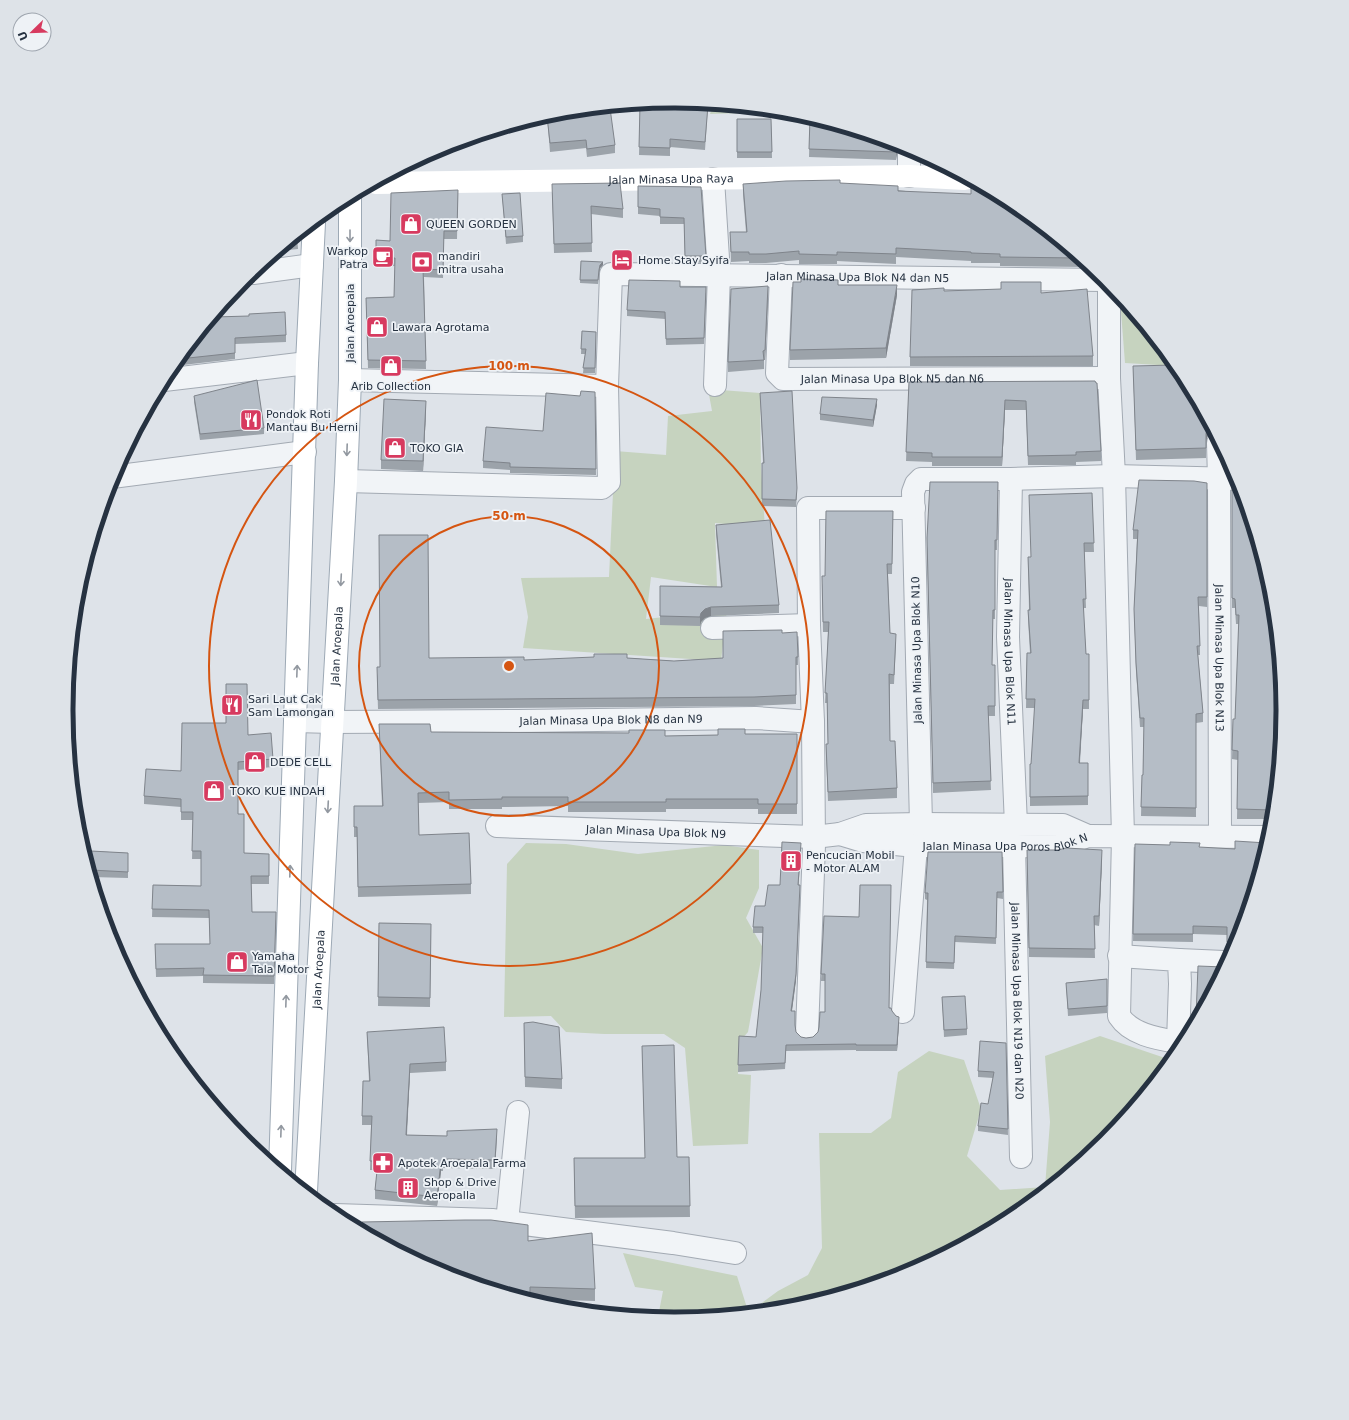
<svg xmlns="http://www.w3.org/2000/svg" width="1349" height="1420" viewBox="0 0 1349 1420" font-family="'DejaVu Sans',sans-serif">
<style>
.green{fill:#c6d3bf}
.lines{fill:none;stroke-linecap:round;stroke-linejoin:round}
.street-casing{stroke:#a3aab3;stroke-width:24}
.primary-casing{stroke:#9da9b5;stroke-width:24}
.street{stroke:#f1f4f7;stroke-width:22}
.secondary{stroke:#fff;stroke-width:22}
.primary{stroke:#fff;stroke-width:22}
.wall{fill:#9ca3aa}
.shaded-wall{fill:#7f848b}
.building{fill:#b5bdc6;stroke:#7f848b}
.oneway{stroke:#9298a0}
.ring{fill:none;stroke:#d55511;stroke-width:2}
.labels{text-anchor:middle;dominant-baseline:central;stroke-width:3.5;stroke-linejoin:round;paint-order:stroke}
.street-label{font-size:11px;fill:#263241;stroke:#eef2f6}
.poi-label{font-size:11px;fill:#263241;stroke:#eef2f6;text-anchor:start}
.rim{fill:none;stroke:#263241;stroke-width:5}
.centre{fill:#d55511;stroke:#eef2f6;stroke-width:2}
.ring-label{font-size:12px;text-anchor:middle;font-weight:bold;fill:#d55511;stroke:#eef2f6;stroke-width:3.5;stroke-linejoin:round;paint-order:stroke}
</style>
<rect width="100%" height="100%" fill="#dee3e9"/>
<g class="green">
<path d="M713,105L784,112L710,114Z"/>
<path d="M1120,299L1175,366L1125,363Z"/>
<path d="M708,389L760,393L761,468L765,528L715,523L717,587L651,577L646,619L727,610L721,661L523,648L528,617L521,578L609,577L615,451L666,455L668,416L712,411Z"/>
<path d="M526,843L566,844L638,854L724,845L759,850V888L746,918L763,948L748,1032L739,1042L738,1074L751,1075L748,1144L693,1146L685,1048L664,1034H604L566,1032L551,1016L504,1017L507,864Z"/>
<path d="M1100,1036L1171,1060L1105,1140L1012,1216L907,1272L793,1307L751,1311L778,1291L808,1275L822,1248L819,1133H871L891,1118L898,1072L929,1051L964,1060L981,1109L967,1156L1000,1190L1045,1187L1050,1122L1045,1056Z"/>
<path d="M623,1253L737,1276L748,1311L674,1318L658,1317L663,1291L635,1287Z"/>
</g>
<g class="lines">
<g class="street-casing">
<g id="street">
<path d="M909,149V176"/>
<path d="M713,179L719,274L715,385"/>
<path d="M253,273L312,265"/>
<path id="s1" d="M781,275L777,373L783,379L1109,378"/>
<path d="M1109,285V378L1114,476L1123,837L1119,1016C1132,1036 1161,1039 1183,1043"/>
<path d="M164,380L307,363"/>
<path d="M350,380L607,386"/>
<path id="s2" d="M1218,443L1219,479L1220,836"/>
<path d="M112,477L305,452"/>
<path id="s3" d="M1011,479L1008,637L1016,825"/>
<path id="s4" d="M346,481L602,488L609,482L607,386L611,274L1105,280"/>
<path d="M712,628L809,625"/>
<path id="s5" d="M295,721L332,722L518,721L756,718L813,722"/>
<path d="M921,824L913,492L916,484L921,479H1011L1114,476L1237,479"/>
<path id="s6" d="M497,826L814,837L840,834L866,825L921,824L1063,825L1088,836"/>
<path id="s7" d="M840,834L863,841L916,846H1014L1058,847L1088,836L1269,837"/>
<path id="s8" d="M1014,846L1021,1157"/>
<path d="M1119,956L1179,960L1180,984L1178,1042"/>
<path d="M1179,960L1224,962"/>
<path d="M903,1012L916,846"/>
<path d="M807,1032L814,845L813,722L809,625L808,508H914"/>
<path d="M335,1215L492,1220L673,1243L735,1253"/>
<path d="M507,1222L518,1112"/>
</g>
</g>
<g class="primary-casing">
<g id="primary">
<path d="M280,1170L307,363L314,223"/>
<path id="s10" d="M306,1191L346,481L350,380V197"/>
</g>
</g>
<use href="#street" class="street"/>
<path class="secondary" id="s9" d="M375,183L909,176L965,179"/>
<use href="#primary" class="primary"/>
</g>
<g class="wall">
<path d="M675,102L708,105L705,150L670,147V156L639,155L640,105Z"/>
<path d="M556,113L615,145V153L587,157L586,148L550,152L547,116Z"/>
<path d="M810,118L898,145L896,160L809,157Z"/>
<path d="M737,119H771L772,158H737Z"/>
<path d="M840,183L1013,204L1087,265V267L1000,266V263H971V261L896,257V264L837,261V264H799V260L766,263H749V261L731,262L730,232H746L743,194V184Z"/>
<path d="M638,186L701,187L706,263L685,262L684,224H660V216L638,214Z"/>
<path d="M458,190L457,239H444L443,278L424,277L426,369L368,368L366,298L394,297L395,266L376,267V240L390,241Z"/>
<path d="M552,193L623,209V218L591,214L592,252L554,253Z"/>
<path d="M502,194L523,236V242L506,244Z"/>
<path d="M297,236L298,249L279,251Z"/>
<path d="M581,261L603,265L600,268L599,273L598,284L580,283Z"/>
<path d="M680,287L706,293L704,344L666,345L665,319L627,316V310Z"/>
<path d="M944,291L1093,356V366H910V357Z"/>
<path d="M768,295L765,360H764V369L728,372V362Z"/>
<path d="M897,295L886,358L790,360V350Z"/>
<path d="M211,320L286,335V342L235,344V359L174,366V365Z"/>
<path d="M582,331L596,332L595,373H583L585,354H581Z"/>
<path d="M1133,366L1181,372L1213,432L1207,437L1206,442V458L1136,460Z"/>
<path d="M1095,381L1101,451V461L1076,462V465H1028L1026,410H1005L1002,466H932V462L906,461L909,382Z"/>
<path d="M595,392L596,475L510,473V470L483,468V461L543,431L580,396Z"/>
<path d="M760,393L797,495L796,507L762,506V463H763Z"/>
<path d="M194,396L264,428V434L200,440L194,402Z"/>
<path d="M877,405L873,427L820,420V414Z"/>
<path d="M426,411L423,471L381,469V460Z"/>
<path d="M127,450V458H122Z"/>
<path d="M998,482L997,550H995V619H993L992,665H995V716H988L991,790L933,793L927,548Z"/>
<path d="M1207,483V607L1199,606L1200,655H1198L1203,713V722L1196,723V817L1141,816L1142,775H1143L1144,727H1140L1136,672L1134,609L1137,539H1133V530Z"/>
<path d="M1232,487L1283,710L1272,819H1237L1238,760L1232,759L1233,719H1235L1239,624H1236L1235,608H1232Z"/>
<path d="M1092,493L1094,552H1084L1086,608H1083L1086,654H1089V709H1083L1080,763H1088V805L1030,806V764H1031L1035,708H1026L1027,653H1030L1028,619V610H1029L1028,557H1031Z"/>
<path d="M893,511L892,574H888L890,633L896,643L894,684H890V741L897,788V798L828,801L826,754V744H828L827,703H825L828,632H823L822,586L825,576Z"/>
<path d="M716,525L779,605V613L711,616L705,618L701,622L700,626L660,625V586L721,587L716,534Z"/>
<path d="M782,633L798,657V665H796V704L754,706L378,709L377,676L380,667L429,658L524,660L627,658L674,661L723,658Z"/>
<path d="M226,723L248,735L273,759V767L238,770V814L244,853L269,854V884H251L252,912L276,920L274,984L203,983V976L156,977L155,944H210L209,918L152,917L153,885L201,886V859H192L193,820H181V807L144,804V796L181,771Z"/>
<path d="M379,724L431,732L665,736L718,735L745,734H797V814H758V809H666V812H568V806L502,807V809H449V802L418,803L419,835L471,884V894L358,897L357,837H354V806H382Z"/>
<path d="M1135,844L1199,847L1237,943L1232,952L1227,950V935L1193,934V942L1133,941Z"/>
<path d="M801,849L798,885L796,980L792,1011L796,1032L801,1037L806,1038L813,1037L818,1032L825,1012V981H821L824,916L892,1011L899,1023L897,1051H856V1050L786,1051L785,1069L738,1072L739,1036L756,1037L761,990L763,933H753V927L765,906L780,885Z"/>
<path d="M1027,850L1102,860L1099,926L1094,925L1095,958L1029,957Z"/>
<path d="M91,851L128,853V878L92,877L91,871Z"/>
<path d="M1002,852L1003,899L997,898L996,944L955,942L954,969L926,968L927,900L925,899V893Z"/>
<path d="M379,923L431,924L430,1007L378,1006Z"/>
<path d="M1107,979V1013L1068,1016L1066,983Z"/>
<path d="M942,997L967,1029V1035L944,1037Z"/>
<path d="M524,1023L562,1079V1089L525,1087Z"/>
<path d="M367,1032L446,1062V1071L410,1073L407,1135L497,1138L495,1169L443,1168V1171H441L437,1206L375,1199V1190L377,1170H370L371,1125H362V1116L369,1081Z"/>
<path d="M1006,1043L1008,1135L978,1131V1126L988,1104L993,1078L978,1077V1071Z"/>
<path d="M642,1046L677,1157H689L690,1217L575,1218L574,1158H645Z"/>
<path d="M528,1241L595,1289V1301L530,1299Z"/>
</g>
<g class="shaded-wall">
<path d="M897,145H898L896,160V152Z"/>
<path d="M603,262V265L600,268L599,273L598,284L599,270L600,265Z"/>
<path d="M897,285V295L886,358V348Z"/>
<path d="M768,286V295L765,360V350Z"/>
<path d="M877,399V405L873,427V420Z"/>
<path d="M1005,400V410L1002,466V457Z"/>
<path d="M426,401V411L423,471V461Z"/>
<path d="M1209,426L1213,432L1207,437L1206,443V434L1207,428Z"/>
<path d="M711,607V616L705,618L701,622L700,626V617L701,613L705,609Z"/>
<path d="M1083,700V709L1079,773V763Z"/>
<path d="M801,843V849L798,892V885Z"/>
<path d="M1102,850V860L1099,926V916Z"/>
<path d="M800,892L796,980L791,1017V1011Z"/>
<path d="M899,1017V1023L897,1051V1045Z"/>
<path d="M410,1064V1073L406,1144V1135Z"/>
<path d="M441,1162V1171L437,1206V1197Z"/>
</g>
<g class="building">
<path d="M675,102L708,105L705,142L670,139V148L639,147L640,105Z"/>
<path d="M610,108L615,145L587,149L586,140L550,143L547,116L556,113Z"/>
<path d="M810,118L897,145L896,152L809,149Z"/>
<path d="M737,119H771L772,152H737Z"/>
<path d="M840,180V183L898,186V191L971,194V188H983L1013,204L1078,258L1000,257V254L971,253V252L896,248V254L837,252V255L799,254V251L766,254H749V252H731L730,232H747L743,184L786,181Z"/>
<path d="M620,183L623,209L591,206L592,243L554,244L552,184Z"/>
<path d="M638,186L701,187L706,256H685L684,218L660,217V209L638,207Z"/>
<path d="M458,190L457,231H444L443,270L423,269L426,361L368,360L366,298L394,297L395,258L376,259V240L390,241L391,193Z"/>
<path d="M520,193L523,236L506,237L502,194Z"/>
<path d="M297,236L298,241L291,242Z"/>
<path d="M581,261L603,262L600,265L599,270L598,280H580Z"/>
<path d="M801,279L838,280V285H897L886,348L790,350L793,282H801Z"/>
<path d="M629,280L680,281V287H706L704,338L666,339L665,312L627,310Z"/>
<path d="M1001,282H1041V293L1087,289L1093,356L910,357L912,290L944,288V291L1001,289Z"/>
<path d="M768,286L765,350L763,351L764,360L728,362L731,289Z"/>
<path d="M285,312L286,335L235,338V353L179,359L211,320H214V317L249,316V314Z"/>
<path d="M582,331L596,332L595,368H583L586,349H581Z"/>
<path d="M1175,365L1181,372L1209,426L1207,428L1206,434V448L1136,450L1133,366Z"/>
<path d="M257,380L264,428L200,434L194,396Z"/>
<path d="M1095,381L1096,383H1097L1101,451L1076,452V455L1028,456L1026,401L1005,400L1002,457H932V453L906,452L909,382Z"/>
<path d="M581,391L595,392L596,469L510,467V463L483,461L486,427L543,431L546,393L580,396Z"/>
<path d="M792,391L797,488L796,500L762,499V463H764L760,393Z"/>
<path d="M822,397L877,399L873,420L820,414Z"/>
<path d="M384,399L426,401L423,461L381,460Z"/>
<path d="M1139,480L1194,481L1207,483V597H1198L1200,646H1197L1203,713L1196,714V808L1141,807L1142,775H1143L1144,718H1140L1136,663L1134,609L1138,530H1133Z"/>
<path d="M930,482H998L997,540H995V610H993L992,665H995V706H988L991,781L933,783L927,538Z"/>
<path d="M1232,487H1240L1271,592L1283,710L1273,810L1237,809L1238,751L1232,750L1233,719H1235L1239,615H1236L1235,599L1232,598Z"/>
<path d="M1092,493L1094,543H1084L1086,599H1083L1086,654H1089V700H1083L1079,763H1088V796L1030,797V764H1031L1035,699H1026L1027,653H1031L1028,610H1030L1028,557H1031L1029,495Z"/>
<path d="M826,511H893L892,564H887L890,633L896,634L894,675L889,674L890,741H895L897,788L828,792L826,744H828L827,693H825L829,622H823L822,576H825Z"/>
<path d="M770,520L779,605L711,607L705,609L701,613L700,617L660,616V586L722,587L716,525Z"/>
<path d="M379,535H428L429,658L524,657V660L594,657V654H627V658L674,661L723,658V631L782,630V633L797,632L798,657H796V695L754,697L378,700L377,667H380Z"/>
<path d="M226,684H247L248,735L271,733L273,759L238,762V814H244V853L269,854V876H251L252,912H276L274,976L203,975L204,968L156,969L155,944H210L209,910L152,909L153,885L201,886V851H192L193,812H181V799L144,796L146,769L181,771L182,723H226Z"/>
<path d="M379,724H430L431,732L629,733V730H665V736L718,735V729H745V734H797V804H758V799H666V802H568V797H502V799L449,800V792L418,793L419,835L469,833L471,884L358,887L357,827H354V806H383Z"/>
<path d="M1235,841L1267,843L1237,943L1234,948L1231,944L1227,942V927L1193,926V934H1133L1135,844L1170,845V842L1200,843L1199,847L1235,849Z"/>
<path d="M782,842L801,843L798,885H800L796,974L791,1011H795V1025L796,1032L801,1037L806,1038L813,1037L818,1032L819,1027L820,1012H825V974H821L824,916L859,917L860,885H891L889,1008H891L892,1011L896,1016L899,1017L897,1045H856V1044L786,1045L785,1063L738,1065L739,1036L756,1037L761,990L763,927H753L755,906H765L768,885H780Z"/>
<path d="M1066,848L1102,850L1099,916H1094L1095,949L1029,948L1027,850H1058Z"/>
<path d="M91,851L128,853V872L91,870Z"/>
<path d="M928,852H1002L1003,892H997L996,938L955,936L954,963L926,962L928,893H925Z"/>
<path d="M379,923L431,924L430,998L378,997Z"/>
<path d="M1198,966L1224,967L1197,1017H1196Z"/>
<path d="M1107,979V1006L1068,1009L1066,983Z"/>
<path d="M965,996L967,1029L944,1030L942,997Z"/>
<path d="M533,1022L559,1027L562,1079L525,1077L524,1023Z"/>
<path d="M444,1027L446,1062L410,1064L406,1135L447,1136V1131L497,1129L495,1160L443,1159V1162H441L437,1197L375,1190L378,1161H370L372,1116H362L363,1081H370L367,1032Z"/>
<path d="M980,1041L1006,1043L1008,1129L978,1126L981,1103L988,1104L994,1072L978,1071Z"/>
<path d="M674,1045L677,1157H689L690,1206H575L574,1158H645L642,1046Z"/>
<path d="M465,1220H491L528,1225V1241L592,1233L595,1289L530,1287V1299L441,1272L362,1230V1222Z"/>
</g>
<defs><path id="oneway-shaft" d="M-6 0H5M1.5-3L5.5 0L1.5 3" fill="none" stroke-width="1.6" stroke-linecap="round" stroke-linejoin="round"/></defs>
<g class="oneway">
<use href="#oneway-shaft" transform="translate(350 236) rotate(90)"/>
<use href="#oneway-shaft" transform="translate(347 450) rotate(92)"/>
<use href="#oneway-shaft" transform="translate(341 580) rotate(93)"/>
<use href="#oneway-shaft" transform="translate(297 671) rotate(-88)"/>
<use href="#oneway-shaft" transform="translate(328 807) rotate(93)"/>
<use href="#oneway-shaft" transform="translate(290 871) rotate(-88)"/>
<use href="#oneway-shaft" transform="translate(286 1001) rotate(-88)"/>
<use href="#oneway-shaft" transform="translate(281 1131) rotate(-88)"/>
</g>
<g class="ring">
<circle cx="509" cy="666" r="150"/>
<circle cx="509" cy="666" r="300"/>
</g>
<defs>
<g id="shop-square" transform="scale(1.15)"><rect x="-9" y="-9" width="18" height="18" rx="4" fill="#d73a5f" stroke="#eef2f6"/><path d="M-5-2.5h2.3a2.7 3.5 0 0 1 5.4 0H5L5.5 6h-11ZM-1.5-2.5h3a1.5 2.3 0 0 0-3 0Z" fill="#fff"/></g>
<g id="cafe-square" transform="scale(1.15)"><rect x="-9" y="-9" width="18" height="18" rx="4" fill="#d73a5f" stroke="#eef2f6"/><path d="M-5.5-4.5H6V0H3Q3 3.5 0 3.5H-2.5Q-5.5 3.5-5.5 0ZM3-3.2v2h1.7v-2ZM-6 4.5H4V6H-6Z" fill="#fff"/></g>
<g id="hotel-square" transform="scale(1.15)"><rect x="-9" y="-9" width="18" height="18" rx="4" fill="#d73a5f" stroke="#eef2f6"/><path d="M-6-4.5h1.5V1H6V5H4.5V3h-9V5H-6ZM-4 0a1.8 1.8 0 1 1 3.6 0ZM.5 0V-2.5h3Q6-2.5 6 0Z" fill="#fff"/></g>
<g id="bank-square" transform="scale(1.15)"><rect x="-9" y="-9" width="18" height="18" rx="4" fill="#d73a5f" stroke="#eef2f6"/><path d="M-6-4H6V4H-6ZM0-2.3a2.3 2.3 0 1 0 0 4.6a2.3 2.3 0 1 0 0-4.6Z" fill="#fff"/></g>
<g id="restaurant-square" transform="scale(1.15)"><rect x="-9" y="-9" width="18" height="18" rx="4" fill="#d73a5f" stroke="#eef2f6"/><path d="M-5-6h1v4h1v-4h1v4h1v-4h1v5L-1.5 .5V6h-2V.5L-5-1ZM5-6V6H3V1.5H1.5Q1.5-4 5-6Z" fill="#fff"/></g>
<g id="building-square" transform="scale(1.15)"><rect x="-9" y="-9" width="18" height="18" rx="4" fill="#d73a5f" stroke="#eef2f6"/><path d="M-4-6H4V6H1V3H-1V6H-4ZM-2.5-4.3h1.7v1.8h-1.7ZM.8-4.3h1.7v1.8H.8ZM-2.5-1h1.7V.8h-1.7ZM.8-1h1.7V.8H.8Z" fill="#fff"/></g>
<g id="pharmacy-square" transform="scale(1.15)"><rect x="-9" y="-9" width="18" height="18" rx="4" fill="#d73a5f" stroke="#eef2f6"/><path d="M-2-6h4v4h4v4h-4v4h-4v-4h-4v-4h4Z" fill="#fff"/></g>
</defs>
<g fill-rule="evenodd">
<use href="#shop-square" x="411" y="224"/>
<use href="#cafe-square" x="383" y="257"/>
<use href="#hotel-square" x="622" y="260"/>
<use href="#bank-square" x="422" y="262"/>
<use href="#shop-square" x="377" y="327"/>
<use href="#shop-square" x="391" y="366"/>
<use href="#restaurant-square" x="251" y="420"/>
<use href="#shop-square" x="395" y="448"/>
<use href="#restaurant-square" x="232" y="705"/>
<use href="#shop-square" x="255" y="762"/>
<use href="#shop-square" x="214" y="791"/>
<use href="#building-square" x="791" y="861"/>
<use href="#shop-square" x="237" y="962"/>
<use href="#pharmacy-square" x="383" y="1163"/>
<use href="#building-square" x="408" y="1188"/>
</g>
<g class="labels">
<g class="street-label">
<text stroke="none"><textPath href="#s9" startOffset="296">Jalan Minasa Upa Raya</textPath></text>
<text stroke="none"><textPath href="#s4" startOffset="720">Jalan Minasa Upa Blok N4 dan N5</textPath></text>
<text transform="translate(350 323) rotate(-90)">Jalan Aroepala</text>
<text stroke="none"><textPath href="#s1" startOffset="216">Jalan Minasa Upa Blok N5 dan N6</textPath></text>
<text stroke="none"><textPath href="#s10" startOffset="546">Jalan Aroepala</textPath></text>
<text transform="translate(917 650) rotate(-91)">Jalan Minasa Upa Blok N10</text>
<text stroke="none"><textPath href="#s3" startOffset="173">Jalan Minasa Upa Blok N11</textPath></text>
<text stroke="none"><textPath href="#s2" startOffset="215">Jalan Minasa Upa Blok N13</textPath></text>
<text stroke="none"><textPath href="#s5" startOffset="316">Jalan Minasa Upa Blok N8 dan N9</textPath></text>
<text stroke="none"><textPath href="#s6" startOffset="159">Jalan Minasa Upa Blok N9</textPath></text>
<text stroke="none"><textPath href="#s7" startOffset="167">Jalan Minasa Upa Poros Blok N</textPath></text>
<text stroke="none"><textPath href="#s10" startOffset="222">Jalan Aroepala</textPath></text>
<text stroke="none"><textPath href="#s8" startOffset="155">Jalan Minasa Upa Blok N19 dan N20</textPath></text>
</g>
<g class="poi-label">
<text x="426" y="224">QUEEN GORDEN</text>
<text x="368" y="251" text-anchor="end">Warkop<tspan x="368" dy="13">Patra</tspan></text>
<text x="438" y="256">mandiri<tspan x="438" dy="13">mitra usaha</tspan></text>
<text x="638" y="260">Home Stay Syifa</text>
<text x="392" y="327">Lawara Agrotama</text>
<text x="391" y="386" text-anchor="middle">Arib Collection</text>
<text x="266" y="414">Pondok Roti<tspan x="266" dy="13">Mantau Bu Herni</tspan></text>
<text x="410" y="448">TOKO GIA</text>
<text x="248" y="699">Sari Laut Cak<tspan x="248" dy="13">Sam Lamongan</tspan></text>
<text x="270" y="762">DEDE CELL</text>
<text x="230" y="791">TOKO KUE INDAH</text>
<text x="806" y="855">Pencucian Mobil<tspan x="806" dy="13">- Motor ALAM</tspan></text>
<text x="252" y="956">Yamaha<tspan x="252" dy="13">Tala Motor</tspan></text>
<text x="398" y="1163">Apotek Aroepala Farma</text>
<text x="424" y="1182">Shop &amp; Drive<tspan x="424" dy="13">Aeropalla</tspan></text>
</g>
</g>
<path d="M0 0H1349V1420H0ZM674 108H675A601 601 0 0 1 1276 709V711A601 601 0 0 1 675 1312H674A601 601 0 0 1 73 711V709A601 601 0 0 1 674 108Z" fill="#dee3e8" fill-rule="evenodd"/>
<path class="rim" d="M674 108H675A601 601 0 0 1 1276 709V711A601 601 0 0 1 675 1312H674A601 601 0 0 1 73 711V709A601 601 0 0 1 674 108Z"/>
<circle cx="509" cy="666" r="6" class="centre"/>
<g class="ring-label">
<text x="509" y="370">100 m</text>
<text x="509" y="520">50 m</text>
</g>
<g transform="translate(32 32) rotate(247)"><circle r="19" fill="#eef2f6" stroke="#9ea5ae"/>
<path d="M0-3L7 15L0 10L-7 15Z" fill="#d73a5f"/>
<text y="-6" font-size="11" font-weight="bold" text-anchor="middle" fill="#263241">U</text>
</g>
</svg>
